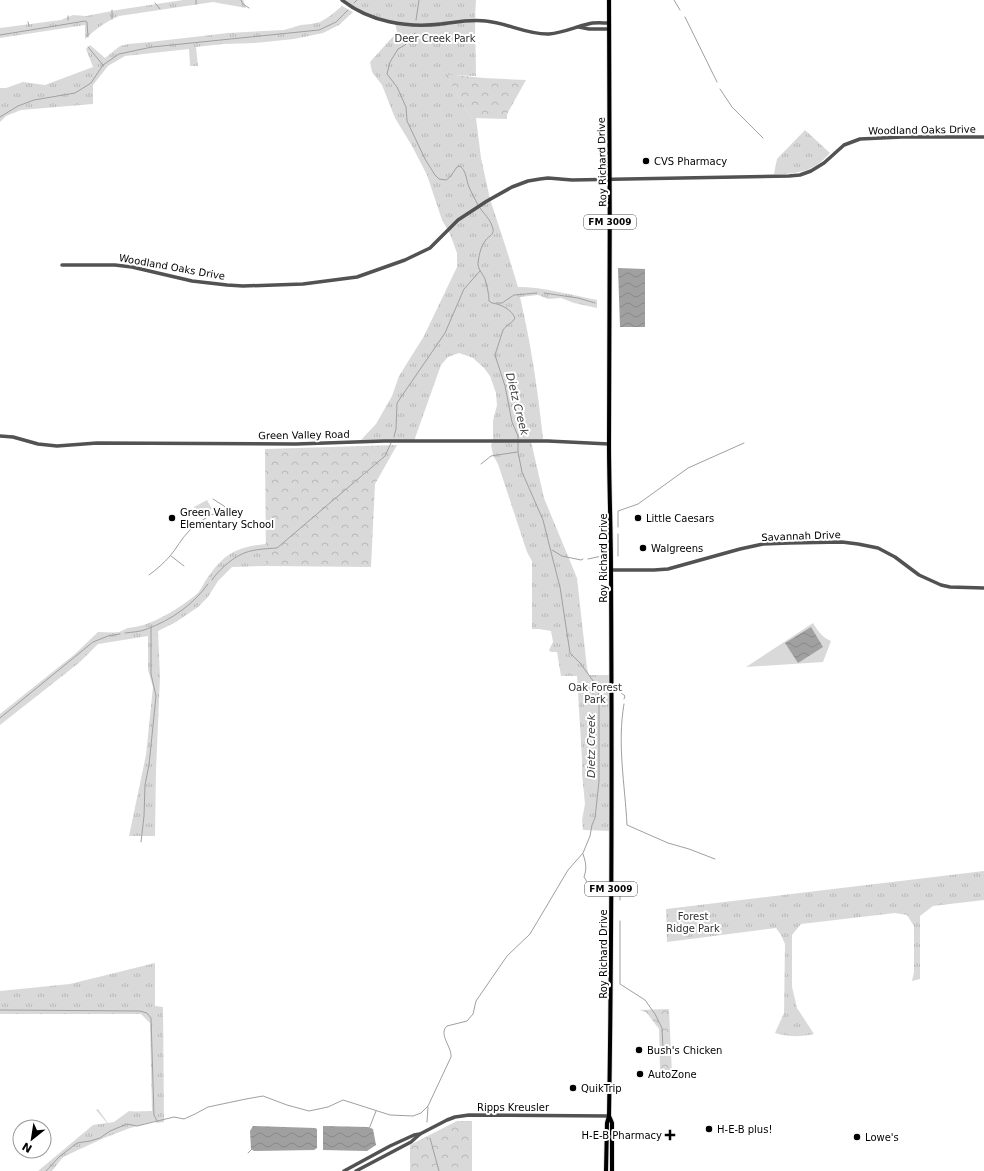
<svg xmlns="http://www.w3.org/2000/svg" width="984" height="1171" viewBox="0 0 984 1171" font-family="'DejaVu Sans',sans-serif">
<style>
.grass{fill:#d9d9d9}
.forest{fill:url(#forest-crowns)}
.park{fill:url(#park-tufts)}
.water{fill:url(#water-waves)}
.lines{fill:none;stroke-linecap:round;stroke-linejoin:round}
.stream{stroke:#a0a0a0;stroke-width:1}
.primary-casing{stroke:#dbdbdb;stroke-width:5.5}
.tertiary{stroke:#525252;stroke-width:3.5}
.primary{stroke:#000;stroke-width:4}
.poi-dot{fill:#000;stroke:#fff;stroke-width:1.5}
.labels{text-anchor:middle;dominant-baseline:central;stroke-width:4;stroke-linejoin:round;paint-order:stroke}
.shield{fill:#fff;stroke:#4c4c4c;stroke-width:1}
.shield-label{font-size:9px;font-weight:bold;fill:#000}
.park-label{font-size:10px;fill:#303030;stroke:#fff}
.street-label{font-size:10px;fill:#000;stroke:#fff}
.poi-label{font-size:10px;fill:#000;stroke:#fff;text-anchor:start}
.water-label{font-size:11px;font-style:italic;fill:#414141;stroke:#fff}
</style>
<defs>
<pattern id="forest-crowns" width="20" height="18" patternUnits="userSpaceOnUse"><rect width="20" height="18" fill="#d9d9d9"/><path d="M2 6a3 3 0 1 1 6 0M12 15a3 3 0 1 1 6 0" fill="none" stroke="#b8b8b8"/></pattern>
<pattern id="park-tufts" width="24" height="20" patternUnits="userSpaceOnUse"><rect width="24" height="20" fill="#d9d9d9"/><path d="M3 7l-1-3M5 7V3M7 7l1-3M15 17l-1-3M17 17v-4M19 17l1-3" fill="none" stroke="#b8b8b8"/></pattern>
<pattern id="water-waves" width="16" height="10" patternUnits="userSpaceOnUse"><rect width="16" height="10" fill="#a0a0a0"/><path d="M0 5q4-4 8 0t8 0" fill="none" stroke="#888"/></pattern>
</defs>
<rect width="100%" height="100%" fill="#fff"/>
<g class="grass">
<path d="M207,500L212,509L207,512V514L200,518L194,507Z"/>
<path d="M813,623C818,631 822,637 831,641L823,662L746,667Z"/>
</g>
<g class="forest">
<path d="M445,74L484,78L526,80L507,114V119L471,118Z"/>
<path d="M397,445L375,484L371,567L266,566L265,449Z"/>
<path d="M669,1009L672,1075L660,1070L659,1029L646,1012L639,1010Z"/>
<path d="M457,1121H472V1171H410V1145Z"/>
</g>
<g class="park">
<path d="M183,0H243L246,8L213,2L119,16C105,22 96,29 85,39V25L0,38V28L61,20L73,15L86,16L117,10Z"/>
<path d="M342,0H476C474,25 476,51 476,76L446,75L471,118H476L481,158L490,199L507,251L518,287C544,287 571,295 597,300V308L574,303L561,298L548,299L538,295L520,297C531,344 538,391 543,439L531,441L544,498L577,578L587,668L589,675H611V831L583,830L582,820L585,804L582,774V759L577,676H561L557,652H551L549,650L553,642L551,631L539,629H532V561L527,552L498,464L493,455L491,445L493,441V421L497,405L496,393L490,376L484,368L473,358L459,353L448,357L441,365L414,441L359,442L376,424L392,396L399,376L424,336L457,267V253L450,234L442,220L427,175L412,146L395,118L382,85L372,72L370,62L397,32L395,23L375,18Z"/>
<path d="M342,6L353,12L339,25L323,33L294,39L255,43L223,44L196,47L198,66H190L189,49L125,56L108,66L93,85V104L21,110L6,116L0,122V88H6L23,82L45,85L93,67L86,49L90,45L105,58L120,46L128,44L150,42L228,33L284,30L301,25L311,24L320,22L330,16Z"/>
<path d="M805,130L830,153C814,172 797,174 774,174L777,159Z"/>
<path d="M266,544V566L232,567L218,581L208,597L198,607L176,622L158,631L160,677L156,770L155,836H129L146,755L153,687L148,670V636L98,644L80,662L0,725V714L75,654L98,632C105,632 113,633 119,632C122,631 125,629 128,628C135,627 142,626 149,623C165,617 185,604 198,593C202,588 204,582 208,577C225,553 237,547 266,544Z"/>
<path d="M984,871V900L933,906L920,916V979L912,981L914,972V926L907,915L895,913L801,924L792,935V987L797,1008L814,1034C801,1037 788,1037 775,1033L784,1013L785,944L781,935L776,928L667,942L666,909Z"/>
<path d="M155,963V1006L163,1007L164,1122L157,1123L155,1121L130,1128L104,1138L63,1157L52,1171H38L93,1125L107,1123L96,1110L98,1109L108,1123L114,1122L129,1111C135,1112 146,1111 152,1111L150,1023L141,1014H0V991L70,984Z"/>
</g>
<g class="water">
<path d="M618,268L645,269V327H620Z"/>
<path d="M811,627L823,647L798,663L785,643Z"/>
<path d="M253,1126L315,1128L317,1129V1148L314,1150L254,1151L251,1149L250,1131Z"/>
<path d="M323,1126L368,1127L373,1129L376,1145L367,1151L323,1150Z"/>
</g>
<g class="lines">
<g class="stream">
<path d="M196,0V4"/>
<path d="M241,0L243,4L249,8"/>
<path d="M674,0L680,10"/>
<path d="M155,3L160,9"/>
<path d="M354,3L357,0"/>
<path d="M68,16V20"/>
<path d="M685,17L717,82"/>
<path d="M112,19V10"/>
<path d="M416,20L419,0"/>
<path d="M28,22L29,26"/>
<path d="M415,33L405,45L398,49L390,62L387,74L397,87L406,107L407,121L425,159L435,175L439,179L446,180L450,177L457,167L460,166C467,172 466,180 469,187C472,194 475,199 478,205"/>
<path d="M0,35L85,21L87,22L88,37"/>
<path d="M88,47L103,65"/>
<path d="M720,89L732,107L763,138"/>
<path d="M0,117L18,106L34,100L75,93L91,83L103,65L119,54L152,47L319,30L336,22L348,10"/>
<path d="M480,208C484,214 490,219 492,226C496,235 489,235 485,241C481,246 478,258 478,265C479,271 483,274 485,279C487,286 489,294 489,301L492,303C501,304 512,310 515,318C513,323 506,325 503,330L495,355L505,386L512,422L518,436V439"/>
<path d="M544,293L578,298L595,303"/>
<path d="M496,303H502L514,295L537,293"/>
<path d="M394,437L396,429L397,403L445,333L464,289L480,271"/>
<path d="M481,464L491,456L517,452"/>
<path d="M618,527V511L638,504L688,468L744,443"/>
<path d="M618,534V556"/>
<path d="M552,550L562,556L581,560L583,559"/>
<path d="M171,556L184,566"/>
<path d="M588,559L602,556"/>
<path d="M149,575C157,569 164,563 170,556C177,548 181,539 189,531C199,521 212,514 226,508L224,506L213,499"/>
<path d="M212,580C217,572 231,559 240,555C251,549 264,549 277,548L385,456L391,443"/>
<path d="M125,633C132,632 140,632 147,629C171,620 193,605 208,584"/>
<path d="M597,684L605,686"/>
<path d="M619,691L625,696L624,699"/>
<path d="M624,704C617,744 625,785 627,825L668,843L689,849L715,859"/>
<path d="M0,718L93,642L108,636L120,634"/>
<path d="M141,842L144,816L145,785L149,765L156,696L151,674V627"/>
<path d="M583,854C586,863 587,868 584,877L590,887L599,889L604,892"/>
<path d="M619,894H620V900"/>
<path d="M620,921V984L645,1000L655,1014L662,1028L663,1049"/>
<path d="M0,1010L140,1011L147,1013L151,1018L154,1115L157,1121"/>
<path d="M427,1122L428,1107"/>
<path d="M369,1129L376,1111"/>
<path d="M430,1138L439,1171"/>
<path d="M248,1153L252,1149"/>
<path d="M46,1171L59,1157L77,1143L90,1141L100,1138L110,1131L127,1124L137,1126L174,1117L184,1119L195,1114L208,1107L246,1099L263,1096L287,1105L309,1111L328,1107L343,1100L362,1106L390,1115L413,1116L421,1113L428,1106L451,1057C452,1047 438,1034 447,1026L467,1021L473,1014L476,1001L507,956L530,934L568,870L583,853L590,836L592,825L595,818L599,781V696L597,684L594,682L580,663L570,653L560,587L553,560L543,520L522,472L518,452V442"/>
</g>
<g class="primary-casing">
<g id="primary">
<path d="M609,1116L612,1123V1171"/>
<path d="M606,1171L607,1123L609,1116C612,934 612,753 611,572C611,529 609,486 609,443C610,295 610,148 609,0"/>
</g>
</g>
<g class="tertiary">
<path d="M342,0C370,22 407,28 441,24C456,22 471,19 486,21C507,23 528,35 549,34C563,33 575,27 588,24C594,22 602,23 609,23"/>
<path d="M579,27L589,29H609"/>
<path d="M62,265H115L132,267L192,281L227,285L243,286L303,284L357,277L405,260L430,248L458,220L487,201L512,187L528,181L540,179L548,178L572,180L789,176L800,175L811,171L824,163L844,145L860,139L902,137H984"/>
<path d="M0,436L13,437L38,444L57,446L97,443L296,444L384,441H548L609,444"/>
<path d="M611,570H654L668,569L740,549L763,544L789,543L842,542L858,544L878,548L895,557L919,575L941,585L950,587L984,588"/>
<path d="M344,1171L390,1146L414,1135L420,1134L447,1120L455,1117L469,1115L609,1116"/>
<path d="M356,1171L411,1142L420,1134"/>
</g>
<use href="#primary" class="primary"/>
</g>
<g class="poi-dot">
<circle cx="646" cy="161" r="4"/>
<circle cx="172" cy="518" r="4"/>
<circle cx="638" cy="518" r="4"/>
<circle cx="643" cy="548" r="4"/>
<circle cx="639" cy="1050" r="4"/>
<circle cx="640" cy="1074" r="4"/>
<circle cx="573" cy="1088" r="4"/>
<circle cx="709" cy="1129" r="4"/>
<path d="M668 1129h4v4h4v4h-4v4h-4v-4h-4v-4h4z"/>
<circle cx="857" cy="1137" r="4"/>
</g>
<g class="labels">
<g class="shield">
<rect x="584" y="215" width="52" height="14" rx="3"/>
<rect x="585" y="882" width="52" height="14" rx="3"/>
</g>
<g class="shield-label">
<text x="610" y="222">FM 3009</text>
<text x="611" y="889">FM 3009</text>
</g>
<g class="park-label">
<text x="435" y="38">Deer Creek Park</text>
<text x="595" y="687">Oak Forest<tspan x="595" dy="12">Park</tspan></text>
<text x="693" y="916">Forest<tspan x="693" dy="12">Ridge Park</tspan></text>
</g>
<g class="street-label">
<text transform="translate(922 130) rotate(-1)">Woodland Oaks Drive</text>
<text transform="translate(602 162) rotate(-91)">Roy Richard Drive</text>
<text transform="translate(172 267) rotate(10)">Woodland Oaks Drive</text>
<text transform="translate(304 435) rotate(-1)">Green Valley Road</text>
<text transform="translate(801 536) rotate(-2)">Savannah Drive</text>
<text transform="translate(603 558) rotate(-90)">Roy Richard Drive</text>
<text transform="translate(603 954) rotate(-90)">Roy Richard Drive</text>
<text x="513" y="1107">Ripps Kreusler</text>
</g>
<g class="poi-label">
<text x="654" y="161">CVS Pharmacy</text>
<text x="180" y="512">Green Valley<tspan x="180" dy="12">Elementary School</tspan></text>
<text x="646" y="518">Little Caesars</text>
<text x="651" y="548">Walgreens</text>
<text x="647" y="1050">Bush's Chicken</text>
<text x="648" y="1074">AutoZone</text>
<text x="581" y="1088">QuikTrip</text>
<text x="717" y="1129">H-E-B plus!</text>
<text x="662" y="1135" text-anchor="end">H-E-B Pharmacy</text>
<text x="865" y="1137">Lowe's</text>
</g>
<g class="water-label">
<text transform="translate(517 404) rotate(76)">Dietz Creek</text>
<text transform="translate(591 746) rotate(-90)">Dietz Creek</text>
</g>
</g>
<g transform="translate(32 1139) rotate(210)"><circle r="19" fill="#ffffff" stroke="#999999"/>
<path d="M0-3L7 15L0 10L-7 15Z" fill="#000000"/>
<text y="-6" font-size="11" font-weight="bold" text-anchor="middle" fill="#000000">N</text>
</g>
</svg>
